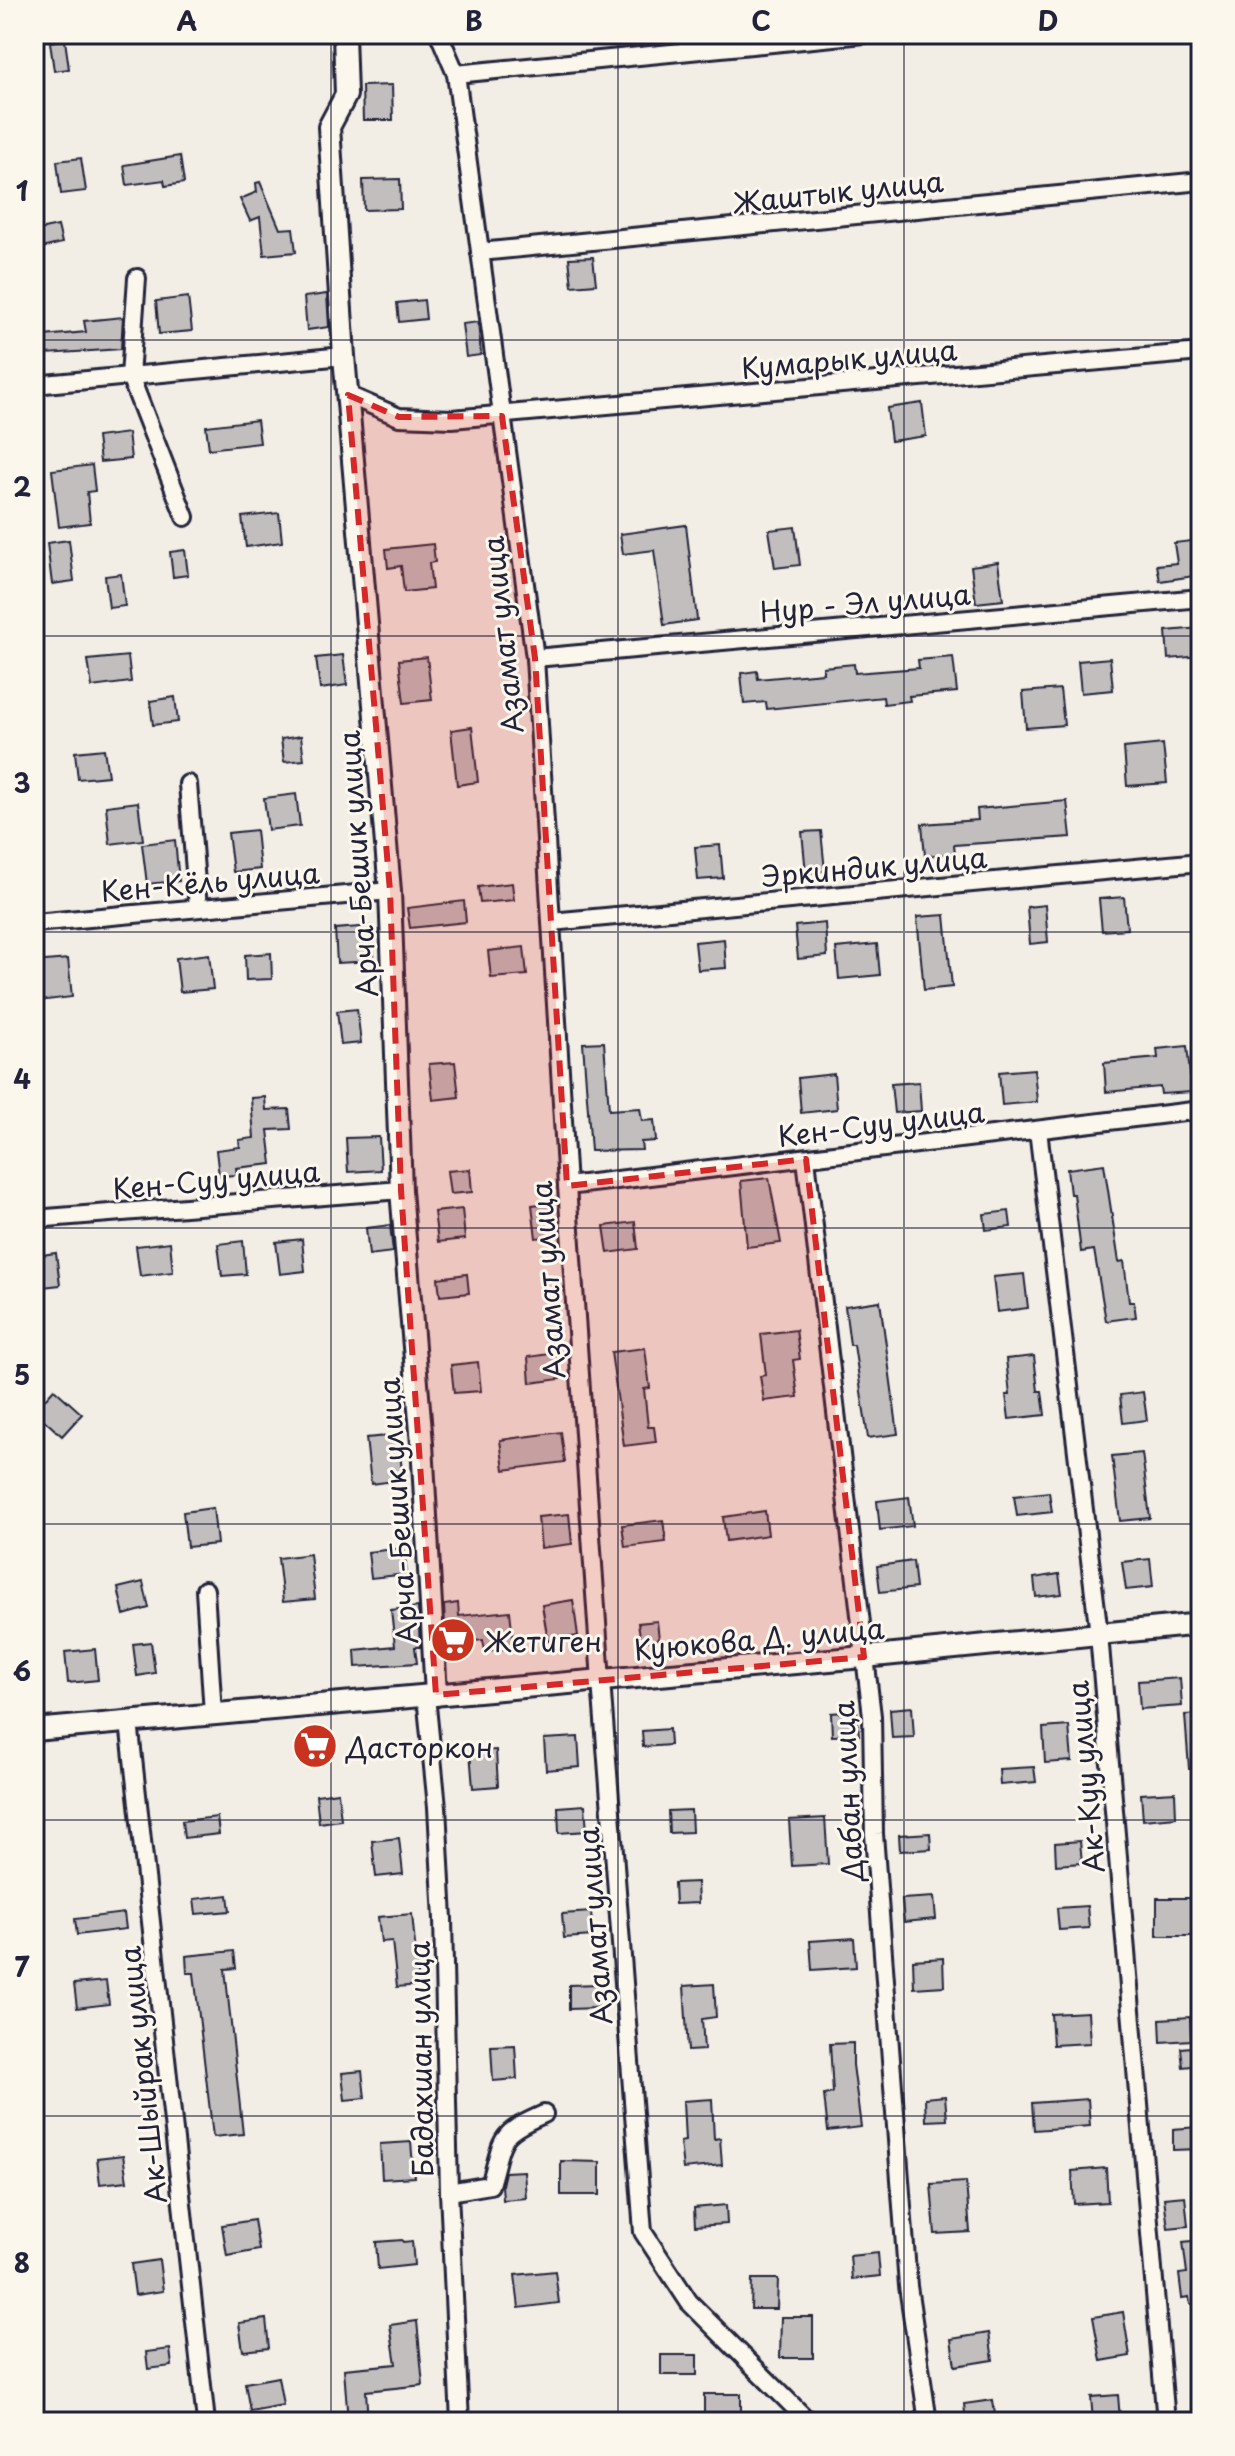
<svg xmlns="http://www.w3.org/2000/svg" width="1235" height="2456" viewBox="0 0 1235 2456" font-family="'Playpen Sans',sans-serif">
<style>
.building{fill:#c2bebe;stroke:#22223b;stroke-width:2}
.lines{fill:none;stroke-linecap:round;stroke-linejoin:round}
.minor-casing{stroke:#22223b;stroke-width:22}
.tertiary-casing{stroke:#22223b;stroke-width:26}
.minor{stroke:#fbf7ec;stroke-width:16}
.tertiary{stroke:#fbf7ec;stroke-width:20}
.marked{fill:#d62828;fill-opacity:0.2;stroke:#d62828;stroke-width:6;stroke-dasharray:16 10;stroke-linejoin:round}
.grid{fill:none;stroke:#22223b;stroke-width:2;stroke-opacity:0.55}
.labels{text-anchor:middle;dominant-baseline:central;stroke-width:6;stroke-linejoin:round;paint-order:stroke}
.street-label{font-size:28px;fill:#22223b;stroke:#fbf7ec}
.poi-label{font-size:28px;fill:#22223b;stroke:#fbf7ec;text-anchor:start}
.neatline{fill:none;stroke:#22223b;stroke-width:3}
.grid-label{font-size:26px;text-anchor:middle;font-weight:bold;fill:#22223b}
</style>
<rect width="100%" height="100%" fill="#f2eee5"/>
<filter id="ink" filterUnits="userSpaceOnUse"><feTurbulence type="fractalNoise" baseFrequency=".0125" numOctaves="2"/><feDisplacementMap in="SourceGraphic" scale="16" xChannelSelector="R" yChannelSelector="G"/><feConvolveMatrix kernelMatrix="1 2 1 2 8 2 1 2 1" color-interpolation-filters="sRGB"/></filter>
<g filter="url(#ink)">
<g class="building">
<path d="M65,40L69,69L54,71L50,42Z"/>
<path d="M392,85L393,120H363L362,86Z"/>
<path d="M180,156L184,183L165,186L164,180L127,185L124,165Z"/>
<path d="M81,158L86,191L61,194L57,161Z"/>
<path d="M400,179L401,209L364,210L363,180Z"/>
<path d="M260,182L280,229L293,228L296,252L264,255L260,217L250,221L240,199L257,192L256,183Z"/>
<path d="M58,226L62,243L34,250V231Z"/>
<path d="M593,257L596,284L572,286L569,258Z"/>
<path d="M327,294L329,327L307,330L304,297Z"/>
<path d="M188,297L192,331L159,334L156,301Z"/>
<path d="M424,300L426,319L399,322L397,303Z"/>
<path d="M123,317L121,349L46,354L44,336L86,332L84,321Z"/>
<path d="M478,322L481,355L466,357L462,324Z"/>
<path d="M922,403L926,436L891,441L887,408Z"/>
<path d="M257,420L260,443L209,449L206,426Z"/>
<path d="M128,433L131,459L100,462L97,437Z"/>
<path d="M92,465L95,491L87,492L90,523L59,527L52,470Z"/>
<path d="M279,513L282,542L246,547L242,517Z"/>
<path d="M686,525L697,620L664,625L654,550L623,554L620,534Z"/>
<path d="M795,527L800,565L775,568L769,530Z"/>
<path d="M69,540L74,581L52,584L47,543Z"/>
<path d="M1199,540L1201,575L1160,581L1157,565L1177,563L1174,543Z"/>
<path d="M433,544L435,562L429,563L432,589L404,592L401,566L388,568L386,549Z"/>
<path d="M185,550L188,575L173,577L170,552Z"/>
<path d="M998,562L1003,600L976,603L971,566Z"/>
<path d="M121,574L125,606L109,608L105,576Z"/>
<path d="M1201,628V656L1168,659L1166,631Z"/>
<path d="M343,655L347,685L320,689L316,658Z"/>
<path d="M128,656L131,682L92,687L88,660Z"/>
<path d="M427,657L432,700L404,703L399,660Z"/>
<path d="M953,657L957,692L909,696L910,701L884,704L883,697L767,709L766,702L744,704L741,673L757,671L758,679L823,673V667L854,664L855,673L919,668L918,660Z"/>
<path d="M1110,658L1113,690L1081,693L1078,661Z"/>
<path d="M1060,689L1064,725L1026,728L1023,692Z"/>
<path d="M175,697L178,722L153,725L150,701Z"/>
<path d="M472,727L478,782L457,785L451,730Z"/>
<path d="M301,736L304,760L284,762L281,739Z"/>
<path d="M1163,744L1167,783L1127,786L1124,748Z"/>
<path d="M104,749L108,776L78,779L75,752Z"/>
<path d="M296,794L300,826L268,830L264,798Z"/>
<path d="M1067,801L1071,837L954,845L955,854L925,856L922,824L978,820L977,809Z"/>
<path d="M138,802L143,840L110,844L106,806Z"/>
<path d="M256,830L260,869L233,872L228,833Z"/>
<path d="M821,831L825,871L806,873L802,832Z"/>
<path d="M175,840L179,881L147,884L142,844Z"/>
<path d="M720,845L723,878L698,880L695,847Z"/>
<path d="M512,883L514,900L480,903L478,887Z"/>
<path d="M1124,897L1127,929L1102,931L1099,899Z"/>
<path d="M464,901L466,922L410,928L407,908Z"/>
<path d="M1045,905L1048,942L1030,944L1027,907Z"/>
<path d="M945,915L952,987L924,990L917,917Z"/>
<path d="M825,923L827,956L798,959L795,926Z"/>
<path d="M372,926L374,961L337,963L335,929Z"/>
<path d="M724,939L726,968L698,970L695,942Z"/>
<path d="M877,944L880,975L839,979L836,948Z"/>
<path d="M524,947L527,975L491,978L488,951Z"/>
<path d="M271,953L272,979L246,980L245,955Z"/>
<path d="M209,954L213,989L180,992L176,958Z"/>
<path d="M68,959L72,997L39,1001L34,962Z"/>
<path d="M357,1009L361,1043L341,1045L337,1011Z"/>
<path d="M604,1042L609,1110L640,1108L642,1121L654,1120L656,1141L641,1142L642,1150L591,1151L583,1043Z"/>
<path d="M1187,1046L1192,1092L1161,1094L1160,1087L1106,1092L1104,1063L1158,1058L1157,1049Z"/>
<path d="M455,1062L459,1097L433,1100L429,1064Z"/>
<path d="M1034,1069L1037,1102L1002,1105L999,1072Z"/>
<path d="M834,1074L837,1109L801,1113L798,1078Z"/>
<path d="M919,1082L921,1111L894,1113L891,1084Z"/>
<path d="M265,1097L266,1110L289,1109L291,1129L268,1130L272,1164L236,1168L237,1175L219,1176L216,1150L240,1147L239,1140L254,1138L251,1098Z"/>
<path d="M379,1137L381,1170L348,1172L346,1138Z"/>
<path d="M1104,1164L1119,1262L1124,1261L1129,1302H1134L1136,1317L1106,1321L1094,1250L1081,1252L1074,1194H1070L1067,1169Z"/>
<path d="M470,1169L472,1192L450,1194L447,1171Z"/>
<path d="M769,1178L781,1243L747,1247L741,1181Z"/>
<path d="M550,1203L553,1236L536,1238L532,1205Z"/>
<path d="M462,1209L465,1239L438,1242L434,1212Z"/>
<path d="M1009,1211L1011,1227L986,1230L984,1214Z"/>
<path d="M635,1222L638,1249L608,1253L604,1226Z"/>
<path d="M390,1225L393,1252L369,1255L366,1228Z"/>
<path d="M302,1239L305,1271L280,1274L276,1242Z"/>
<path d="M243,1241L246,1274L222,1276L218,1244Z"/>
<path d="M170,1242L173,1272L140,1276L136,1246Z"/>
<path d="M56,1253L60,1285L34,1288V1256Z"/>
<path d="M467,1274L469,1293L440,1296L438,1278Z"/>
<path d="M1024,1274L1028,1308L997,1312L993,1277Z"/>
<path d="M880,1301L898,1434L868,1438L854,1345H850L845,1306Z"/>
<path d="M796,1330L800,1359L793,1360L798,1397L764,1401L760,1376L766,1375L761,1334Z"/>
<path d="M645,1348L650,1388L644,1389L648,1427H654L656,1442L624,1446L611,1352Z"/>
<path d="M557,1353L560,1379L530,1383L528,1357Z"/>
<path d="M1034,1356L1038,1391H1042L1045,1415L1009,1419L1006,1395H1010L1006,1359Z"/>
<path d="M478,1362L481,1391L454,1393L451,1365Z"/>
<path d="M54,1389L82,1414L62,1436L34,1411Z"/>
<path d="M1143,1392L1147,1420L1123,1423L1120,1395Z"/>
<path d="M561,1432L565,1462L504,1470L500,1440Z"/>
<path d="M398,1435L403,1480L371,1484L366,1438Z"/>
<path d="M1142,1453L1150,1518L1120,1521L1112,1456Z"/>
<path d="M1049,1492L1052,1512L1017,1516L1014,1496Z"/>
<path d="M909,1497L913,1526L880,1530L877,1501Z"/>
<path d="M213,1508L217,1544L187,1547L183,1512Z"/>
<path d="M765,1511L768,1535L726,1541L723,1517Z"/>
<path d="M569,1514L572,1544L541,1548L538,1517Z"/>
<path d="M663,1520L666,1542L625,1547L622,1525Z"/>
<path d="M404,1548L407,1574L371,1578L368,1552Z"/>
<path d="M310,1554L315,1599L283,1602L278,1558Z"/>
<path d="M1150,1559L1153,1587L1126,1590L1122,1562Z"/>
<path d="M913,1561L916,1588L880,1592L877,1566Z"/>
<path d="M1059,1574L1062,1594L1036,1597L1034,1578Z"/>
<path d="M143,1582L149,1608L124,1615L118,1588Z"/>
<path d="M573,1600L578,1636L548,1641L542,1605Z"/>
<path d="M458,1603L459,1616L510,1611L514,1648L485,1651L483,1640L446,1644L444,1605Z"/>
<path d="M418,1607L420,1647H415L417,1663L356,1667L355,1650L395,1646L391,1610Z"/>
<path d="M657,1621L659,1639L641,1642L638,1623Z"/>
<path d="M151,1642L155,1673L137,1676L133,1644Z"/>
<path d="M95,1649L98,1680L68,1683L65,1652Z"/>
<path d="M1180,1678L1182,1706L1140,1709L1138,1681Z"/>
<path d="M912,1707L914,1737L892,1738L890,1709Z"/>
<path d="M857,1711L859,1735L832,1736L831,1713Z"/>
<path d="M1201,1714V1769H1189L1185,1715Z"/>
<path d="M1069,1726L1072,1761L1045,1763L1043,1728Z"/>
<path d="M669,1729L670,1745L643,1747L642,1731Z"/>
<path d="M578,1737L580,1767L546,1770L544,1739Z"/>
<path d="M496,1750L498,1786L473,1788L470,1752Z"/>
<path d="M1034,1767L1036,1782L1000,1785L999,1769Z"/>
<path d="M338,1792L341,1820L319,1823L316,1795Z"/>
<path d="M1175,1792L1176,1817L1143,1820L1141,1794Z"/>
<path d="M585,1805L587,1831L559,1833L558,1807Z"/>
<path d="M691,1810L692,1832L669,1833L668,1811Z"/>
<path d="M217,1817L219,1834L184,1838L182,1821Z"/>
<path d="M825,1818L828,1864L792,1866L789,1820Z"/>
<path d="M930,1833L931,1849L900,1851L899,1835Z"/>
<path d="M399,1838L403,1874L376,1877L372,1841Z"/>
<path d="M1080,1841L1082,1863L1056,1865L1055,1843Z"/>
<path d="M697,1882L698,1903L675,1904L674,1883Z"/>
<path d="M228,1895L230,1911L196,1914L194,1899Z"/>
<path d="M934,1897L936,1919L904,1922L902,1899Z"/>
<rect x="1157" y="1898" width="37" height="38"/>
<path d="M1087,1906L1089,1928L1059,1930L1057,1908Z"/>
<path d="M591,1912L593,1936L564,1938L562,1914Z"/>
<path d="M124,1913L126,1929L77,1935L75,1919Z"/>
<path d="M412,1914L419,1985L397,1987L392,1941L381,1942L378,1917Z"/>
<path d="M854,1938L856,1967L812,1970L810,1941Z"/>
<path d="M234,1951L236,1968L225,1969L243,2134L213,2137L194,1973H187L186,1956Z"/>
<path d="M943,1958L944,1986L914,1988L913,1960Z"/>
<path d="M106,1981L109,2004L77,2008L74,1984Z"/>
<path d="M598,1984V2008L569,2009V1985Z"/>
<path d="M714,1984L716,2017L702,2019L704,2050L688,2051L684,1986Z"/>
<path d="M1088,2012L1090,2043L1053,2045L1051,2014Z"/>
<path d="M1190,2017L1191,2040L1161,2042L1160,2019Z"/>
<path d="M853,2043V2065L861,2127L828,2131L824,2095L833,2093L830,2044Z"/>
<path d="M515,2045L517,2079L493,2081L491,2046Z"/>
<path d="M1201,2046V2065L1183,2067L1181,2048Z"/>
<path d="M362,2071L365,2098L345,2100L342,2073Z"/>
<path d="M945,2096L947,2120L926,2121L925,2098Z"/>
<path d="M712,2099L714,2139L720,2138L722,2165L683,2169L680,2142L685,2141L683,2101Z"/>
<path d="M1088,2099L1090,2126L1034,2130L1032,2103Z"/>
<path d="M1198,2127L1199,2149L1173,2150V2129Z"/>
<path d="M411,2142L414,2177L382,2179L380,2144Z"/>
<path d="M123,2155L127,2181L100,2184L97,2158Z"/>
<path d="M561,2161L600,2162V2195H561Z"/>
<path d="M1106,2168L1108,2202L1074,2204L1072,2171Z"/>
<path d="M524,2171L526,2198L503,2200L502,2185L505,2172Z"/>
<path d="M966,2182L970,2232L935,2234L931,2184Z"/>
<path d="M1185,2196L1188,2226L1168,2228L1164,2198Z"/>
<path d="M726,2205L727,2224L695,2226L694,2208Z"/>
<path d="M254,2220L259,2250L227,2256L222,2225Z"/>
<path d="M402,2240L403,2242L412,2241L414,2265L378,2269L376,2242Z"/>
<path d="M1201,2240V2304H1190L1189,2297L1182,2298L1179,2274L1187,2273L1183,2242Z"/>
<path d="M878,2253L880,2276L852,2279L850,2256Z"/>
<path d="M159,2260L163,2291L135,2295L131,2264Z"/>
<path d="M555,2271L559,2303L519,2308L515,2275Z"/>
<path d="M752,2279H778L777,2309H751Z"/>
<path d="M1123,2312L1130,2356L1101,2361L1093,2317Z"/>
<path d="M781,2317H813V2358H780Z"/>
<path d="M266,2319L269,2348L243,2351L239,2323Z"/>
<path d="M417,2321L423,2385L366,2391L368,2422H348L344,2369L396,2364L390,2325Z"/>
<path d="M989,2333L993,2360L955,2366L951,2339Z"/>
<path d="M170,2349L172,2366L148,2369L146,2352Z"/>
<rect x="661" y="2355" width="36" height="20"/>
<path d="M278,2377L283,2405L250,2411L245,2383Z"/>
<rect x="704" y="2394" width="37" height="28"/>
<path d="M1118,2395L1120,2419L1093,2421L1091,2397Z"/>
<path d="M993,2400L996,2422H966L964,2404Z"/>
</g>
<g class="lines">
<g class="minor-casing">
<g id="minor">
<path d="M439,34L456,74L535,658L567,1186L601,1681L643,2232L689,2302L809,2422"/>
<path d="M456,74L864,34"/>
<path d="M480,252L1201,181"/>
<path d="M137,278L130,376L185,517"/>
<path d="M34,385L344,356"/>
<path d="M348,395L399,417L452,419L1201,352"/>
<path d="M535,658L1201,598"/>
<path d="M188,784L198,908"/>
<path d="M551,922L1201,862"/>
<path d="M34,923L390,891"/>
<path d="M1038,1130L1099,1634L1166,2422"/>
<path d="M806,1159L872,1716L874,1834L908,2286L928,2422"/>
<path d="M567,1186L1201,1110"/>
<path d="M34,1219L401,1190"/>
<path d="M205,1590L213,1714"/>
<path d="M426,1696L437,1807L443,1919L449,2192L460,2422"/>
<path d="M129,1722L206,2422"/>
<path d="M449,2192L490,2185C504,2138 496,2135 544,2114"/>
</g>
</g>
<g class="tertiary-casing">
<g id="tertiary">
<path d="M344,34L346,95L329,127L344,356L390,891L401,1190L422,1444L436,1695"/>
<path d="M34,1730L864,1657L1201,1624"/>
</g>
</g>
<use href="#minor" class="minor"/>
<use href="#tertiary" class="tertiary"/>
</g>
</g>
<path class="marked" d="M348,395L399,417L502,416L535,658L567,1186L806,1159L864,1657L436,1695L401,1190L390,891Z"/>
<path class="grid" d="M331,34V2422M618,34V2422M904,34V2422M34,340H1201M34,636H1201M34,932H1201M34,1228H1201M34,1524H1201M34,1820H1201M34,2116H1201"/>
<defs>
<g id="supermarket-disc" transform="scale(2.3)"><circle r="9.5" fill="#c8321e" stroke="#fbf7ec"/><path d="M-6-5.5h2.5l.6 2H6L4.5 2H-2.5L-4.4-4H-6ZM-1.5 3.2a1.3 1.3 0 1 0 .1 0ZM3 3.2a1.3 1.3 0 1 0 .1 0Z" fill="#fff"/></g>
</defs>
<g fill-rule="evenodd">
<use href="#supermarket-disc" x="453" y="1640"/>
<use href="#supermarket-disc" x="315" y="1746"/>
</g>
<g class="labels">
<g class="street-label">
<text transform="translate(838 191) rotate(-6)">Жаштык улица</text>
<text transform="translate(849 358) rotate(-5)">Кумарык улица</text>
<text transform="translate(865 602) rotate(-5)">Нур - Эл улица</text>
<text transform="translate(502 635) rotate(-96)">Азамат улица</text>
<text transform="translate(357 864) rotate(-94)">Арча-Бешик улица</text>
<text transform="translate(874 866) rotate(-5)">Эркиндик улица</text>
<text transform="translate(210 881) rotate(-5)">Кен-Кёль улица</text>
<text transform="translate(881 1123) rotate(-7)">Кен-Суу улица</text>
<text transform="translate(216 1179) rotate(-5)">Кен-Суу улица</text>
<text transform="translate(547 1280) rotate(-94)">Азамат улица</text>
<text transform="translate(397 1511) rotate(-94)">Арча-Бешик улица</text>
<text transform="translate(759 1638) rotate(-5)">Куюкова Д. улица</text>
<text transform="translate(1085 1777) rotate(-95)">Ак-Куу улица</text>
<text transform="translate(847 1791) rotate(-93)">Дабан улица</text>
<text transform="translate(594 1926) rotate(-94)">Азамат улица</text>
<text transform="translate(420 2059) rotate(-91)">Бадахшан улица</text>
<text transform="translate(142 2075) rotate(-96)">Ак-Шыйрак улица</text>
</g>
<g class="poi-label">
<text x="484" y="1640">Жетиген</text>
<text x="346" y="1746">Дасторкон</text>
</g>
</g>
<rect width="1235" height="2456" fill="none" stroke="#fbf7ec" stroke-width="88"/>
<rect x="44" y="44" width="1147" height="2368" class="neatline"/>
<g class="grid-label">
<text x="187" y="31">A</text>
<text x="474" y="31">B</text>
<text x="761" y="31">C</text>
<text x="1048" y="31">D</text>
<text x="22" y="201">1</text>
<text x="22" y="497">2</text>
<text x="22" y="793">3</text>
<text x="22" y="1089">4</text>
<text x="22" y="1385">5</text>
<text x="22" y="1681">6</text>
<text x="22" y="1977">7</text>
<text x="22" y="2273">8</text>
</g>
</svg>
